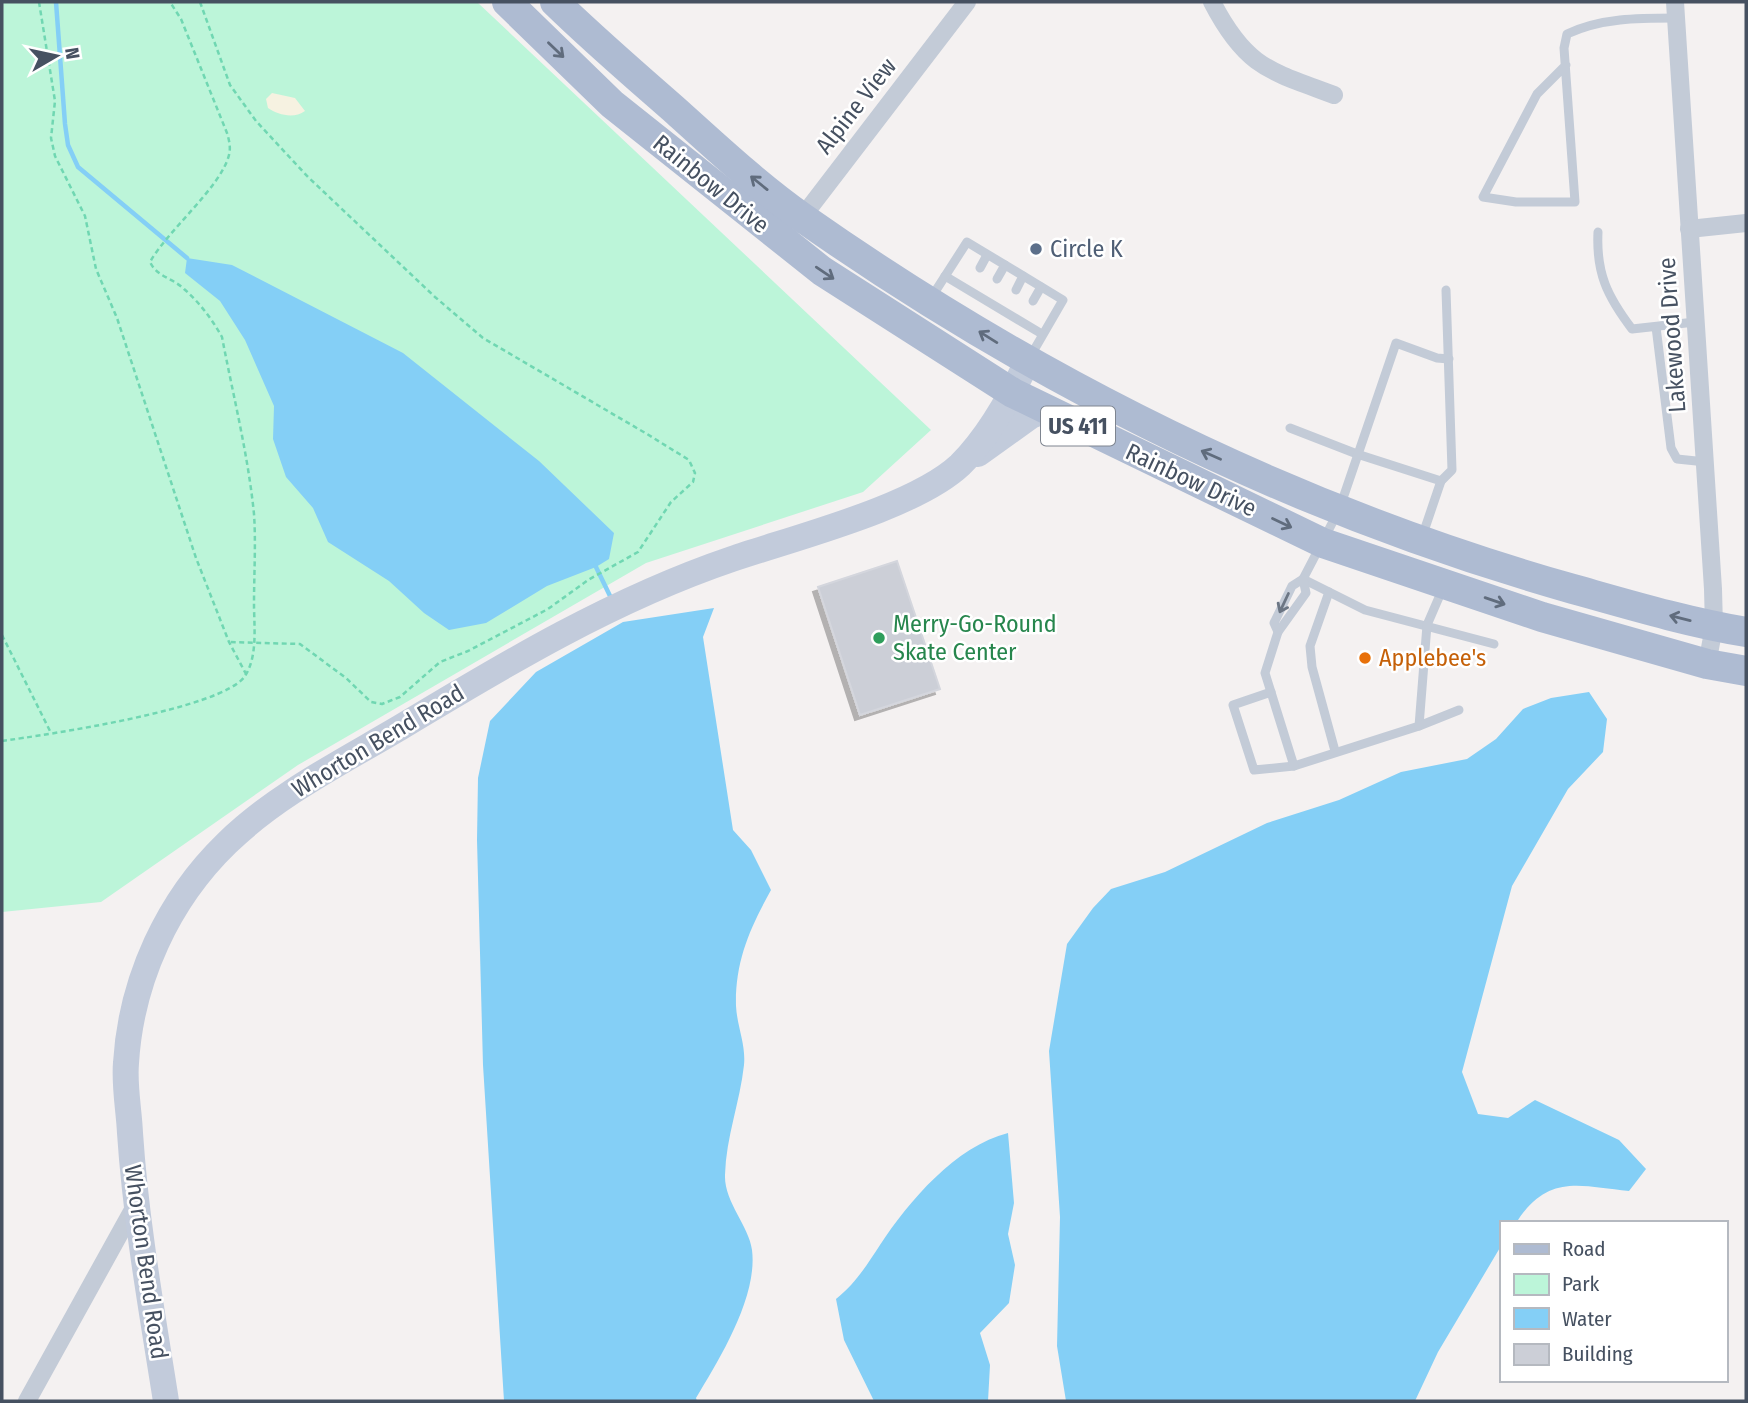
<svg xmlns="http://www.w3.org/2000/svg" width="1748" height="1403" viewBox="0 0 1748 1403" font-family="'Fira Sans Condensed',sans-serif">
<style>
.green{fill:#bcf5d9}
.sand{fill:#f6f2e1}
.water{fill:#84cff6}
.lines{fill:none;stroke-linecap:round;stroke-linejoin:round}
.stream{stroke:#84cff6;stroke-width:4.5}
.building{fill:#cccfd7;stroke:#d4d6dd;stroke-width:2;filter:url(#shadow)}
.path{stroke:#70d7b2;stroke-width:2.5;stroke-dasharray:5 3.5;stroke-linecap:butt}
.lane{stroke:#c3cbd7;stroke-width:9}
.street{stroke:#c3cbd7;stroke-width:18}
.secondary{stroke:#c2cbdb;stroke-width:26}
.primary{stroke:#aebbd2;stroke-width:30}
.oneway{stroke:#606c7d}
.oneway2{stroke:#6c7684}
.service-dot{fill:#5c6f8a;stroke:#fff;stroke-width:2.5}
.leisure-dot{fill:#2e9e5b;stroke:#fff;stroke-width:2.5}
.food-dot{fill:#e8710a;stroke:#fff;stroke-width:2.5}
.labels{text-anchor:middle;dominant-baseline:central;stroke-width:5;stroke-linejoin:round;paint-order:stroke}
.shield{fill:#fff;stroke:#7e8590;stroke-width:2}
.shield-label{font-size:23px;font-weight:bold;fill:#465161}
.street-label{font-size:24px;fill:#465161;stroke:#fff}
.service-label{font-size:24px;fill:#4e5e75;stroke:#fff;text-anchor:start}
.leisure-label{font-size:24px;fill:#27864d;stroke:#fff;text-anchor:start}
.food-label{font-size:24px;fill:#c56008;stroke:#fff;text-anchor:start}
</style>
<defs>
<filter id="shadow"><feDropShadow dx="-5" dy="5" stdDeviation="0" flood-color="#0004"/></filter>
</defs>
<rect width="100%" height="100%" fill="#f4f1f1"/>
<path class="green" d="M2,2H477L931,430L863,492L646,563L298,765L101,902L2,912Z"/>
<path class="sand" d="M272,93L295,98L305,111C294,119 278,115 268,108L266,99Z"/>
<g class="water">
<path d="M187,258L232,265L403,353L539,461L614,533L609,559L596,567L547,586L486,623L449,630L424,613L389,581L328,542L313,508L286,477L273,439L274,406L245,340L220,301L185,273Z"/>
<path d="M714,608L703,637L733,830L751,850L771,890C750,928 735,961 736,1006C737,1026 746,1045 744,1065C740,1102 726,1137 725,1175C724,1202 749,1226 752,1250C758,1297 719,1360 696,1398L697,1401H504L483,1065L477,840L478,778L490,721L536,672L623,622Z"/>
<path d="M1589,692L1607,719L1603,752L1568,789L1512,886L1462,1072L1478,1114L1508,1118L1535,1100L1619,1140L1646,1169L1629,1191C1579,1186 1548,1173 1516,1223H1501V1246L1438,1352L1415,1401H1066L1057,1346L1060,1217L1049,1051L1067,944L1093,908L1111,889L1165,872L1267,823L1339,800L1401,772L1467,759L1496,739L1523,709L1551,698Z"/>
<path d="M1008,1133L1014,1203L1008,1234L1015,1265L1009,1303L980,1333L990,1365L988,1401H874L844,1340L836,1299C856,1283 866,1266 880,1245C909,1201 956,1146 1008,1133Z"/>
</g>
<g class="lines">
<g class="stream">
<path d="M56,2L65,124L68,145L78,167L187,258"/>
<path d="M596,567L611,598"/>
</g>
</g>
<path class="building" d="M897,561L940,689L860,715L818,587Z"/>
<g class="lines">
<g class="path">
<path d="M39,2L55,101L51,138L55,156L85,216L96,269L117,318L196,558L229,642L246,674"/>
<path d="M200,2L230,85L256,121L308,177L435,297L483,338L647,434L689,460L695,473L693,482L671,502L638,552L588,580L548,609L468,651L440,662L400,697L382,704L371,702L346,678L300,644L229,642"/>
<path d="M2,635L51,733"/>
<path d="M2,741C45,735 223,709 245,676C258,656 254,626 254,604C254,574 256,543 254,514C248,454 233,395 222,337C212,319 199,302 184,289C173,278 157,277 150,262C168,230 221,187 229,155C231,147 229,140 227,133L181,19L170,2"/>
</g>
<g class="lane">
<path d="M1566,65L1537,94L1483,197L1516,202H1575L1564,48L1567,34C1601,18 1638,18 1676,18"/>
<path d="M1598,232C1596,273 1607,296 1632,329L1695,322"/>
<path d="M980,268L987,255"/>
<path d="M945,276L1042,334"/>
<path d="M997,279L1005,265"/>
<path d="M1016,290L1023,276"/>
<path d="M931,298L967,242L1063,300L1030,357"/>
<path d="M1033,301L1041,287"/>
<path d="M1656,327L1671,448L1677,459L1706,462"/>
<path d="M1290,428L1357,454L1441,481L1422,537"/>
<path d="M1441,481L1452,470L1446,290"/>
<path d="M1303,579L1365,610L1494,644"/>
<path d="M1329,592L1310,646L1312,667L1335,751"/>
<path d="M1278,632L1274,623L1292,586L1303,579L1339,510L1396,343L1437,358L1449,359"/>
<path d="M1271,692L1233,705L1254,770L1294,766L1419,726L1427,625L1443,588"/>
<path d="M1419,726L1459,710"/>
<path d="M1294,766L1265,673L1278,632L1306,593L1303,579"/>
</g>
<g class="street">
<path d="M1212,2C1246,68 1270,71 1334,95"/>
<path d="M1675,2L1713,589L1714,627L1707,664"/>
<path d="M797,224L967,2"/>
<path d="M1689,229L1746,223"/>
<path d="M27,1401L135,1206"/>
</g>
<g class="secondary">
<path d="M978,454L1031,416L1046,410"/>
<path d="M166,1401C152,1312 136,1223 130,1133C129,1110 124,1086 126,1063C131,980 168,900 227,843C276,795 342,762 401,727C507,663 614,599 732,559C793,538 914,508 960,465C989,436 1010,398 1027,362"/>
</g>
<g class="primary">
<path d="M507,2L612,104L822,271L1013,393L1323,543L1542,617L1707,664L1746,671"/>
<path d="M555,2C594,40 636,76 677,112C718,149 759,187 803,218C1038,383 1297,511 1573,589C1630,605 1687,622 1746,632"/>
</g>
</g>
<defs><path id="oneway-shaft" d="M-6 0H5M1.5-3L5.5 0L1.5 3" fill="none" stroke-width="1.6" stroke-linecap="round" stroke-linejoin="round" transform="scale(1.75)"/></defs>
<g class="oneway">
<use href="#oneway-shaft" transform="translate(556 50) rotate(44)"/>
<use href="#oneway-shaft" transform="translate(759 183) rotate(-141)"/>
<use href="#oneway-shaft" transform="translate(825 273) rotate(34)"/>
<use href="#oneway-shaft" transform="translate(988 337) rotate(-148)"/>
<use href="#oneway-shaft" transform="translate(1211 455) rotate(-156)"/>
<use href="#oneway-shaft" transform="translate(1282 523) rotate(25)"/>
<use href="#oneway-shaft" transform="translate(1495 601) rotate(19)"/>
<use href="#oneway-shaft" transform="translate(1680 618) rotate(-166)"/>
</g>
<use class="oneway2" href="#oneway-shaft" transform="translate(1284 603) rotate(115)"/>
<circle class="service-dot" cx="1036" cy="249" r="7"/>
<circle class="leisure-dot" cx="879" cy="638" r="7"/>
<circle class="food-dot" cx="1365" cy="658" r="7"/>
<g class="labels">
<rect class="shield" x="1041" y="406.5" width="74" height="39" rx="5"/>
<g class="shield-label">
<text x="1078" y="426">US 411</text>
</g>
<g class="street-label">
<text transform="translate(856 106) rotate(-52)">Alpine View</text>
<text transform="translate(711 184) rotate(39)">Rainbow Drive</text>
<text transform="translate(1672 335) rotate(-94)">Lakewood Drive</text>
<text transform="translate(1191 480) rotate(25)">Rainbow Drive</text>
<text transform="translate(378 741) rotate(-31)">Whorton Bend Road</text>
<text transform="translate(146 1262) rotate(82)">Whorton Bend Road</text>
</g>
<g class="service-label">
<text x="1050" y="249">Circle K</text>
</g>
<g class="leisure-label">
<text x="893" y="624">Merry-Go-Round<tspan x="893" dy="28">Skate Center</tspan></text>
</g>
<g class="food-label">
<text x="1379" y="658">Applebee's</text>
</g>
</g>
<rect width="1748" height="1403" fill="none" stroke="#465161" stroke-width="7"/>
<rect x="1500" y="1221" width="228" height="161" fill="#ffffff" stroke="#b5b9c0" stroke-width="2"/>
<rect x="1514" y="1244" width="35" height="10" fill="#aebbd2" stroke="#b5b9c0" stroke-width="2"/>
<text x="1562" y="1256" font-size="21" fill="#465161">Road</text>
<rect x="1514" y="1274" width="35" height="21" fill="#bcf5d9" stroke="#b5b9c0" stroke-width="2"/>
<text x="1562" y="1291" font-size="21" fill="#465161">Park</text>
<rect x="1514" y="1308" width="35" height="21" fill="#84cff6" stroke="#b5b9c0" stroke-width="2"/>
<text x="1562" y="1326" font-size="21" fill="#465161">Water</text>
<rect x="1514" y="1344" width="35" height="21" fill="#cccfd7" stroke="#b5b9c0" stroke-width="2"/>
<text x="1562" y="1361" font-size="21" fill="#465161">Building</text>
<g transform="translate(56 56) rotate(81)" stroke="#ffffff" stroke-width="5" paint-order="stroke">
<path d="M0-5L12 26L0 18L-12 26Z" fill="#465161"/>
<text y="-10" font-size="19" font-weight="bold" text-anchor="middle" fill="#465161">N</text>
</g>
</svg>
